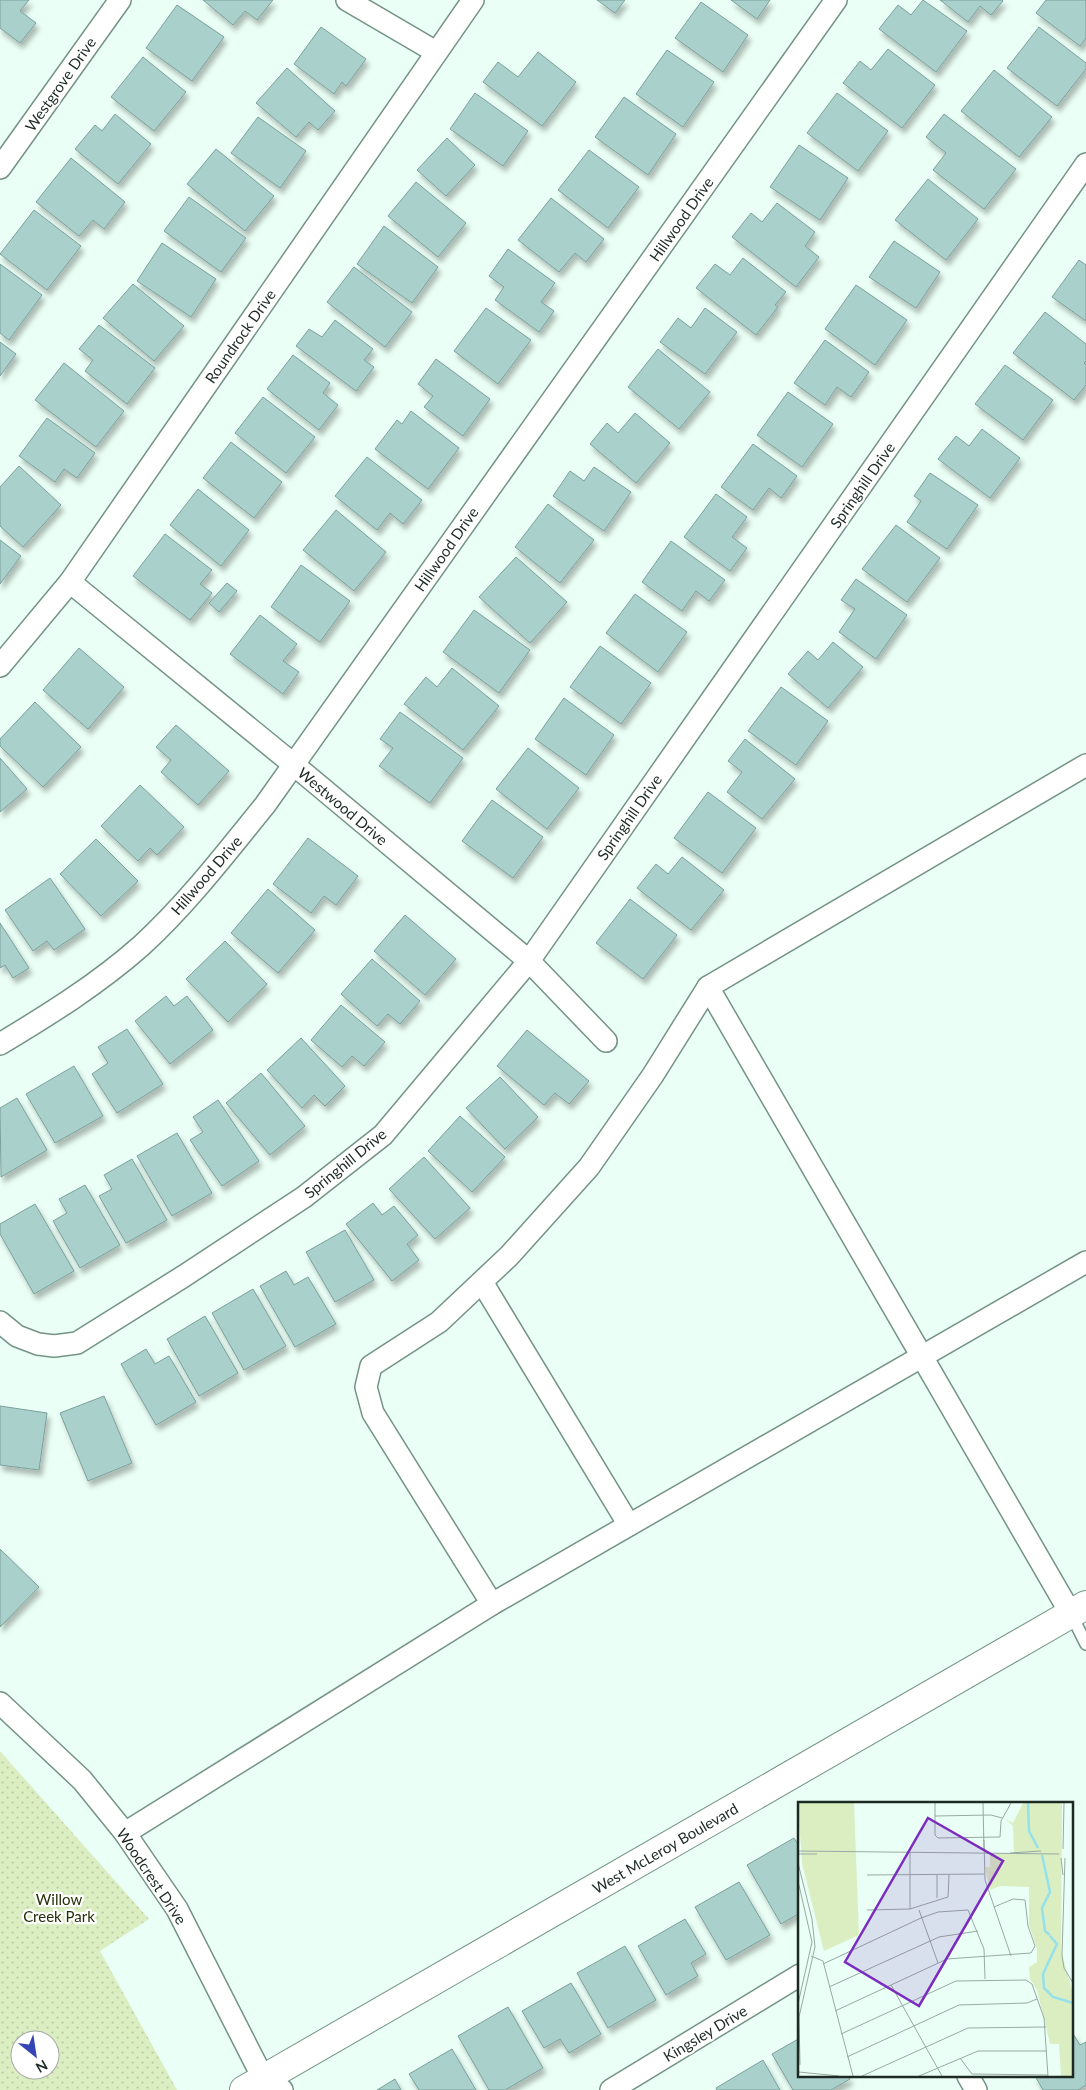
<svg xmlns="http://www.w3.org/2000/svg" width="1086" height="2090" viewBox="0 0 1086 2090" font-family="Lato,sans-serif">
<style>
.park{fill:url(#park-dots);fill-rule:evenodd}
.building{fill:#aad0cc;stroke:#7ba09c;filter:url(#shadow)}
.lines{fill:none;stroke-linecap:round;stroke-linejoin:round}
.lane-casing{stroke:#749386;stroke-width:14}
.street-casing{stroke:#749386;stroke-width:24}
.secondary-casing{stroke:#749386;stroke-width:30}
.lane{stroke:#fff;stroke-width:11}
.street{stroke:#fff;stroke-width:21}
.secondary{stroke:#fff;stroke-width:28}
.labels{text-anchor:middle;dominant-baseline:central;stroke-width:4.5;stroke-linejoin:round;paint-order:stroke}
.street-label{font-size:15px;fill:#1d2a24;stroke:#fff}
.park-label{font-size:15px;fill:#233008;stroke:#fff}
.inset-river{fill:none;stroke:#94e1ed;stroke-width:2.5}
.inset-road{fill:none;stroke:#98aaa2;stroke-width:1}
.view{fill:#7b2cbf;fill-opacity:0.15;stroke:#7b2cbf;stroke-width:2.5}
.inset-edge{fill:none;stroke:#1d2a24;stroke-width:2.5}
</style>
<defs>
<pattern id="park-dots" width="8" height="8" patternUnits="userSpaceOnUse" patternTransform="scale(1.25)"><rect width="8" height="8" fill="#dbeec1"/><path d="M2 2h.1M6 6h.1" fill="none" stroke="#bccca6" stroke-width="1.8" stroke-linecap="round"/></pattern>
<filter id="shadow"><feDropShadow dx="3" dy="5.5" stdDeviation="2.5" flood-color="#0004"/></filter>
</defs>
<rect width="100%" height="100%" fill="#eafff6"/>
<path class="park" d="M0,1751L149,1919L100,1951L177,2090H0ZM20,2040H50V2070H20Z"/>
<g class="building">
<path d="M0,0H29L20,11L36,23L20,43L0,28Z"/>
<path d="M203,0H273L257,20L245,11L233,25Z"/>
<path d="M597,0H625L615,13Z"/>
<path d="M731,0H770L757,19Z"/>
<path d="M923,0L967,31L936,72L879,29L898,5L911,15Z"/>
<path d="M940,0H1002L1003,1L991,15L980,6L968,22Z"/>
<path d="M1046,0H1086V38L1080,46L1036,13Z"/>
<path d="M701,2L748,35L723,72L675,38Z"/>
<path d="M177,5L224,37L192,81L146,48Z"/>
<path d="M321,27L366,59L346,86L342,82L334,94L294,64Z"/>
<path d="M1039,27L1086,63V69L1057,106L1007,68Z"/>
<path d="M888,49L935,85L902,128L843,83L860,61L871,70Z"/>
<path d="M667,50L714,82L683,127L636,94Z"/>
<path d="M538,52L576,82L542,126L483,82L498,62L518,77Z"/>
<path d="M143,57L186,92L154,131L111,97Z"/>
<path d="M287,68L335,111L318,130L309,122L296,137L256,103Z"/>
<path d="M994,70L1052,117L1019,157L961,111Z"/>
<path d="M475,93L528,131L503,166L450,129Z"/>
<path d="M837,93L888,131L858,171L807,133Z"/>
<path d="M624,97L676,134L648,175L595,137Z"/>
<path d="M115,114L151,144L118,184L75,149L95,125L102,131Z"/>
<path d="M944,114L1016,169L984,209L933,170L946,153L926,137Z"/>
<path d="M258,117L306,151L280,188L231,153Z"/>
<path d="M447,138L475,165L446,196L417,170Z"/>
<path d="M799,145L848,178L820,220L770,187Z"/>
<path d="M216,149L274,196L245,231L187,184Z"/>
<path d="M589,150L639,187L608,228L558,190Z"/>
<path d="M71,158L125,202L104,229L93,220L79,236L36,202Z"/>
<path d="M928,179L978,219L946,260L895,220Z"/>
<path d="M416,182L466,223L438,257L388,216Z"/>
<path d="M189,197L246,238L221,272L164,231Z"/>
<path d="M551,198L604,239L586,262L575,253L559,272L518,240Z"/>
<path d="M777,203L815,232L805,246L819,257L796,287L732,237L751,213L762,222Z"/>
<path d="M34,210L81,246L47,290L0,254Z"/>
<path d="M384,226L438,267L412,303L357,264Z"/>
<path d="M894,241L940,272L916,308L869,277Z"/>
<path d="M162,243L216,279L191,317L137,281Z"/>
<path d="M508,249L555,283L541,302L554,311L539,332L495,300L504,287L489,276Z"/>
<path d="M743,258L786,292L775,305L778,307L756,335L696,288L715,264L730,275Z"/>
<path d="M1079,260L1086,265V321L1052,297Z"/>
<path d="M0,264L42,295L9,340L0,333Z"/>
<path d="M354,267L412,312L385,347L327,302Z"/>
<path d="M133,284L184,326L154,361L103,318Z"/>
<path d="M856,285L907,320L875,365L825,329Z"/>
<path d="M486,308L531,340L498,384L454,351Z"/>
<path d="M705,308L737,332L705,374L660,342L678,318L691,328Z"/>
<path d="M1045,312L1086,344V361L1084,363L1086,365V385L1074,400L1013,353Z"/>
<path d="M335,320L373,349L364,360L374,367L356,391L296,346L309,329L322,337Z"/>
<path d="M99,325L155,368L127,404L85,371L93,360L79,349Z"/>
<path d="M825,340L869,372L851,397L837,387L825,405L794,383Z"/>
<path d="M0,342L16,354L0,376Z"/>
<path d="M658,349L710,392L679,429L628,387Z"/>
<path d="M293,355L330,383L323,393L338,405L319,430L267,389Z"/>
<path d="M436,359L490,399L463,436L424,407L433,396L418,384Z"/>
<path d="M64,363L124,411L96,447L35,400Z"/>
<path d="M1005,365L1053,400L1023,440L975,404Z"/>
<path d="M788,392L833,424L802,467L757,435Z"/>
<path d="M263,397L315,437L286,473L235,433Z"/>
<path d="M411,411L459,448L428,489L375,449L397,420L402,424Z"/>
<path d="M635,413L670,443L636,483L590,444L607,423L618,433Z"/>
<path d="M47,418L95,453L77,478L64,469L55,482L19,456Z"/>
<path d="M982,429L1020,458L990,498L938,459L956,436L969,446Z"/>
<path d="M231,442L282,482L254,518L203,478Z"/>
<path d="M753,444L797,476L781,498L769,488L753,510L721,487Z"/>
<path d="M367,457L422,500L403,524L390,513L377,530L335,496Z"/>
<path d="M19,466L61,505L23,547L0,526V487Z"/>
<path d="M594,467L631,492L604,531L553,496L570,471L584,481Z"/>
<path d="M930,473L978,505L947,549L907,522L921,501L914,496Z"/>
<path d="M198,489L249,530L221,566L170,525Z"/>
<path d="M716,494L747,517L732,537L747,548L730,571L684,537Z"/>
<path d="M548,504L594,540L560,583L515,547Z"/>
<path d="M336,510L386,552L354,591L303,550Z"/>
<path d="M896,525L940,558L907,602L862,569Z"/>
<path d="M165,534L212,570L200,584L212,593L190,620L133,576Z"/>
<path d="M0,540L21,556L0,584Z"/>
<path d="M671,541L725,580L709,601L696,591L682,611L642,582Z"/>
<path d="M516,557L567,602L530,643L479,597Z"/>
<path d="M301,565L350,601L320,642L271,607Z"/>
<path d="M856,579L907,615L876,659L839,632L855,609L841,600Z"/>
<path d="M227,583L237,591L219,612L209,603Z"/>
<path d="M635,594L687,632L658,672L606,633Z"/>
<path d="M474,610L530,650L499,693L443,652Z"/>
<path d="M260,615L297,644L283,661L299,672L283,694L230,654Z"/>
<path d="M833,642L863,667L828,708L788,674L808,651L818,660Z"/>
<path d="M600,646L651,683L621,724L570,687Z"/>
<path d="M79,648L124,687L88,729L43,690Z"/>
<path d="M452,668L499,706L463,750L404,704L426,677L437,687Z"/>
<path d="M781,687L828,721L796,765L748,731Z"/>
<path d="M564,698L614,735L586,775L535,739Z"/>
<path d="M35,702L81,747L43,787L0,746V739Z"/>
<path d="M400,712L463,758L430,803L379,766L393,748L380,739Z"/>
<path d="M176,725L229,771L198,805L161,772L171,760L156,747Z"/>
<path d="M745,739L795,779L762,819L727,792L742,772L728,761Z"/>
<path d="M528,748L579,788L547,829L496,789Z"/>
<path d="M0,758L27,789L0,812Z"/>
<path d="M140,785L184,827L157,855L150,848L138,861L101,826Z"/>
<path d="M708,792L756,828L722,873L674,838Z"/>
<path d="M492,800L543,837L513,878L462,841Z"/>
<path d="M308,838L358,876L336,905L324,896L311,913L273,884Z"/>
<path d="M96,839L138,881L101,916L60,874Z"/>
<path d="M682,857L724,890L691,930L637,888L656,864L668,874Z"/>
<path d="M50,878L85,929L54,950L47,941L33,951L5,910Z"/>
<path d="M268,889L315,930L278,973L231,933Z"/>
<path d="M630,899L677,935L643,979L596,943Z"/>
<path d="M405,915L456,959L425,995L374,951Z"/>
<path d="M0,923L29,968L13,978L5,965L0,968Z"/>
<path d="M225,941L267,984L228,1022L186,979Z"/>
<path d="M372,959L420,1001L400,1024L388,1014L377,1026L341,994Z"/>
<path d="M166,996L174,1006L187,996L213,1030L170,1064L135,1021Z"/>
<path d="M341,1005L385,1042L364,1066L352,1056L342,1067L311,1040Z"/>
<path d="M127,1029L163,1084L117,1113L92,1074L108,1063L98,1047Z"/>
<path d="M527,1030L589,1081L569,1104L555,1093L544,1105L497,1066Z"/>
<path d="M301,1038L345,1086L325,1106L314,1095L302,1108L267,1070Z"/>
<path d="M74,1066L103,1116L55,1143L26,1094Z"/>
<path d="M261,1073L305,1126L270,1155L226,1103Z"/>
<path d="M500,1077L538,1117L505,1149L466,1108Z"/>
<path d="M17,1098L47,1150L1,1177L0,1108Z"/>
<path d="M218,1100L259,1161L222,1186L190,1140L203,1132L193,1117Z"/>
<path d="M460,1116L505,1157L472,1192L428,1151Z"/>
<path d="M177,1133L212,1193L172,1216L137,1156Z"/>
<path d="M424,1157L470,1208L435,1239L389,1189Z"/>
<path d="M132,1159L167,1220L126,1243L99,1196L112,1189L104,1175Z"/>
<path d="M85,1185L120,1245L80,1268L53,1221L67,1213L59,1199Z"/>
<path d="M373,1203L382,1215L394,1206L418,1235L407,1244L419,1260L392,1281L346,1224Z"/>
<path d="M35,1204L74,1271L34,1294L0,1234V1224Z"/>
<path d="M345,1230L374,1280L335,1302L306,1252Z"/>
<path d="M286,1271L294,1285L308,1277L336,1324L295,1347L260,1286Z"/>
<path d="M253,1289L286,1346L244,1370L212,1313Z"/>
<path d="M205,1316L238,1373L199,1396L167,1339Z"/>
<path d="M146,1349L155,1364L169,1356L196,1402L156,1425L121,1364Z"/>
<path d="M104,1396L132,1463L88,1481L60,1413Z"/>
<path d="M0,1406L47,1413L39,1470L0,1465Z"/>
<path d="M0,1549L39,1587L0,1627Z"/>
<path d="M794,1838L800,1847V1913L781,1924L747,1865Z"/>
<path d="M739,1882L770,1935L726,1960L695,1907Z"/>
<path d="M685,1919L706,1954L691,1963L698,1976L666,1995L638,1946Z"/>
<path d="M625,1946L656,2000L608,2028L577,1973Z"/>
<path d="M571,1983L601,2034L569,2053L560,2039L544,2048L522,2011Z"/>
<path d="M508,2007L543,2068L505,2090H489L458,2036Z"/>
<path d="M1072,2032L1080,2045L1086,2042V2085L1078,2090H1043L1035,2076H1072Z"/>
<path d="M800,2038V2076H849L850,2079L831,2090H793L772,2054Z"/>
<path d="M452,2049L476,2090H419L409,2074Z"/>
<path d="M763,2060L780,2090H717L716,2088Z"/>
<path d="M395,2079L401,2090H377Z"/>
</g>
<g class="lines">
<g class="lane-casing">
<path id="lane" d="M1071,1614L1086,1644"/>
</g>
<g class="street-casing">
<g id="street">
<path d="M347,0L436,52"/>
<path d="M0,168L120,0"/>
<path d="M70,582L293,764L529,961L606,1041"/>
<path d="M0,666L70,582L473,0"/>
<path d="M0,1044C50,1014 98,984 141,946C187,904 226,853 265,805L836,0"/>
<path d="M482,1282L629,1525"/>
<path d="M0,1322L17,1336L38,1344L54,1346L77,1343L184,1276L304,1197L383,1135L529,961L1086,164"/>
<path d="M492,1604L373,1413L366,1387L371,1366L439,1322L509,1256L589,1167L653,1075L708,987"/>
<path d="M1071,1614L708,987L1086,765"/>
<path d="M0,1703L82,1780L125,1833L177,1909L264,2080"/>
<path d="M125,1833L492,1604L1086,1262"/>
<path d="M968,2076L976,2090"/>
<path d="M264,2080L282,2090"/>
<path d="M611,2090L800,1975"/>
</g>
</g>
<g class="secondary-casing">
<path id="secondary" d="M244,2090L1086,1605"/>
</g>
<use href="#lane" class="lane"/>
<use href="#street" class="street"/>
<use href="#secondary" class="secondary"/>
</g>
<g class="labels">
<g class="street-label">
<text transform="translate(60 84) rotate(-55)">Westgrove Drive</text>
<text transform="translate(681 219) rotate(-55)">Hillwood Drive</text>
<text transform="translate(240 336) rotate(-55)">Roundrock Drive</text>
<text transform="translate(862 485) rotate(-55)">Springhill Drive</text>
<text transform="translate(446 549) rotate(-55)">Hillwood Drive</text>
<text transform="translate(343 806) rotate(40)">Westwood Drive</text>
<text transform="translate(629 817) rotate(-55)">Springhill Drive</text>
<text transform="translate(206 875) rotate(-49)">Hillwood Drive</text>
<text transform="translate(345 1163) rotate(-39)">Springhill Drive</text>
<text transform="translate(665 1848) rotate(-30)">West McLeroy Boulevard</text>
<text transform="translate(152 1876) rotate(56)">Woodcrest Drive</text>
<text transform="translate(705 2033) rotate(-31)">Kingsley Drive</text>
</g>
<g class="park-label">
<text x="59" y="1899">Willow<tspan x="59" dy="17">Creek Park</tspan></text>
</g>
</g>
<g transform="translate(798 1802)">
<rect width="275" height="275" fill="#eafff6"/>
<path d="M0,1H56L61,133L26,149L4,61Z" fill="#dbeec1"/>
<path d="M225,1H263L264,3L263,149L275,192V274H263L261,242H252L239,188L232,177L231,165L239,160V147L231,123V85L202,84L192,88L187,65H192V52L216,51L215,24L206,16L215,21Z" fill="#dbeec1"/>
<path class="inset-river" d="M230,1L231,29L240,46M244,53L252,90L244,106L247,129L252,133M252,134L259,142L245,172L246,186L255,195L275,201"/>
<path class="inset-road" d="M137,1V33L140,36L202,35L203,19L213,1M185,1L186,49M137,14L193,13L204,16M186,38L187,78L213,154M265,47L266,1M0,49L261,52M212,51L243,49M0,52H19M263,56L265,73M267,56L264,153L266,166L275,181M0,61L14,117L17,145L1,215L2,263M69,73L186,72M139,73V96M0,79L14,140L0,202M112,107L150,95L151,73M69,108L112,107V50M121,108L140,161M13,154L25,159L55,274M25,162L123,116L140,110L170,108L186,147L187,177M93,183L144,274M31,185L141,135L180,129M37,209L149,157L233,151L237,144L230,124L227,98L215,97L196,105M43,232L158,179L228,178L234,182L246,216L250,274M49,255L161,203L229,201L239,197M162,256L174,272L250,273M1,270L41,274M64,274L170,226L248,225M121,274L180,249H249"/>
<path class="view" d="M130,16L205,59L121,204L47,160Z"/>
<rect width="275" height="275" class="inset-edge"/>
</g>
<g transform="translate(35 2055) rotate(150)"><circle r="24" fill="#ffffff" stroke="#a5aaa7"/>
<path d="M0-4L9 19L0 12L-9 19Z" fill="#3545b8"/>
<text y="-8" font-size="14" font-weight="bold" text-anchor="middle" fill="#1d2a24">N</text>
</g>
</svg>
